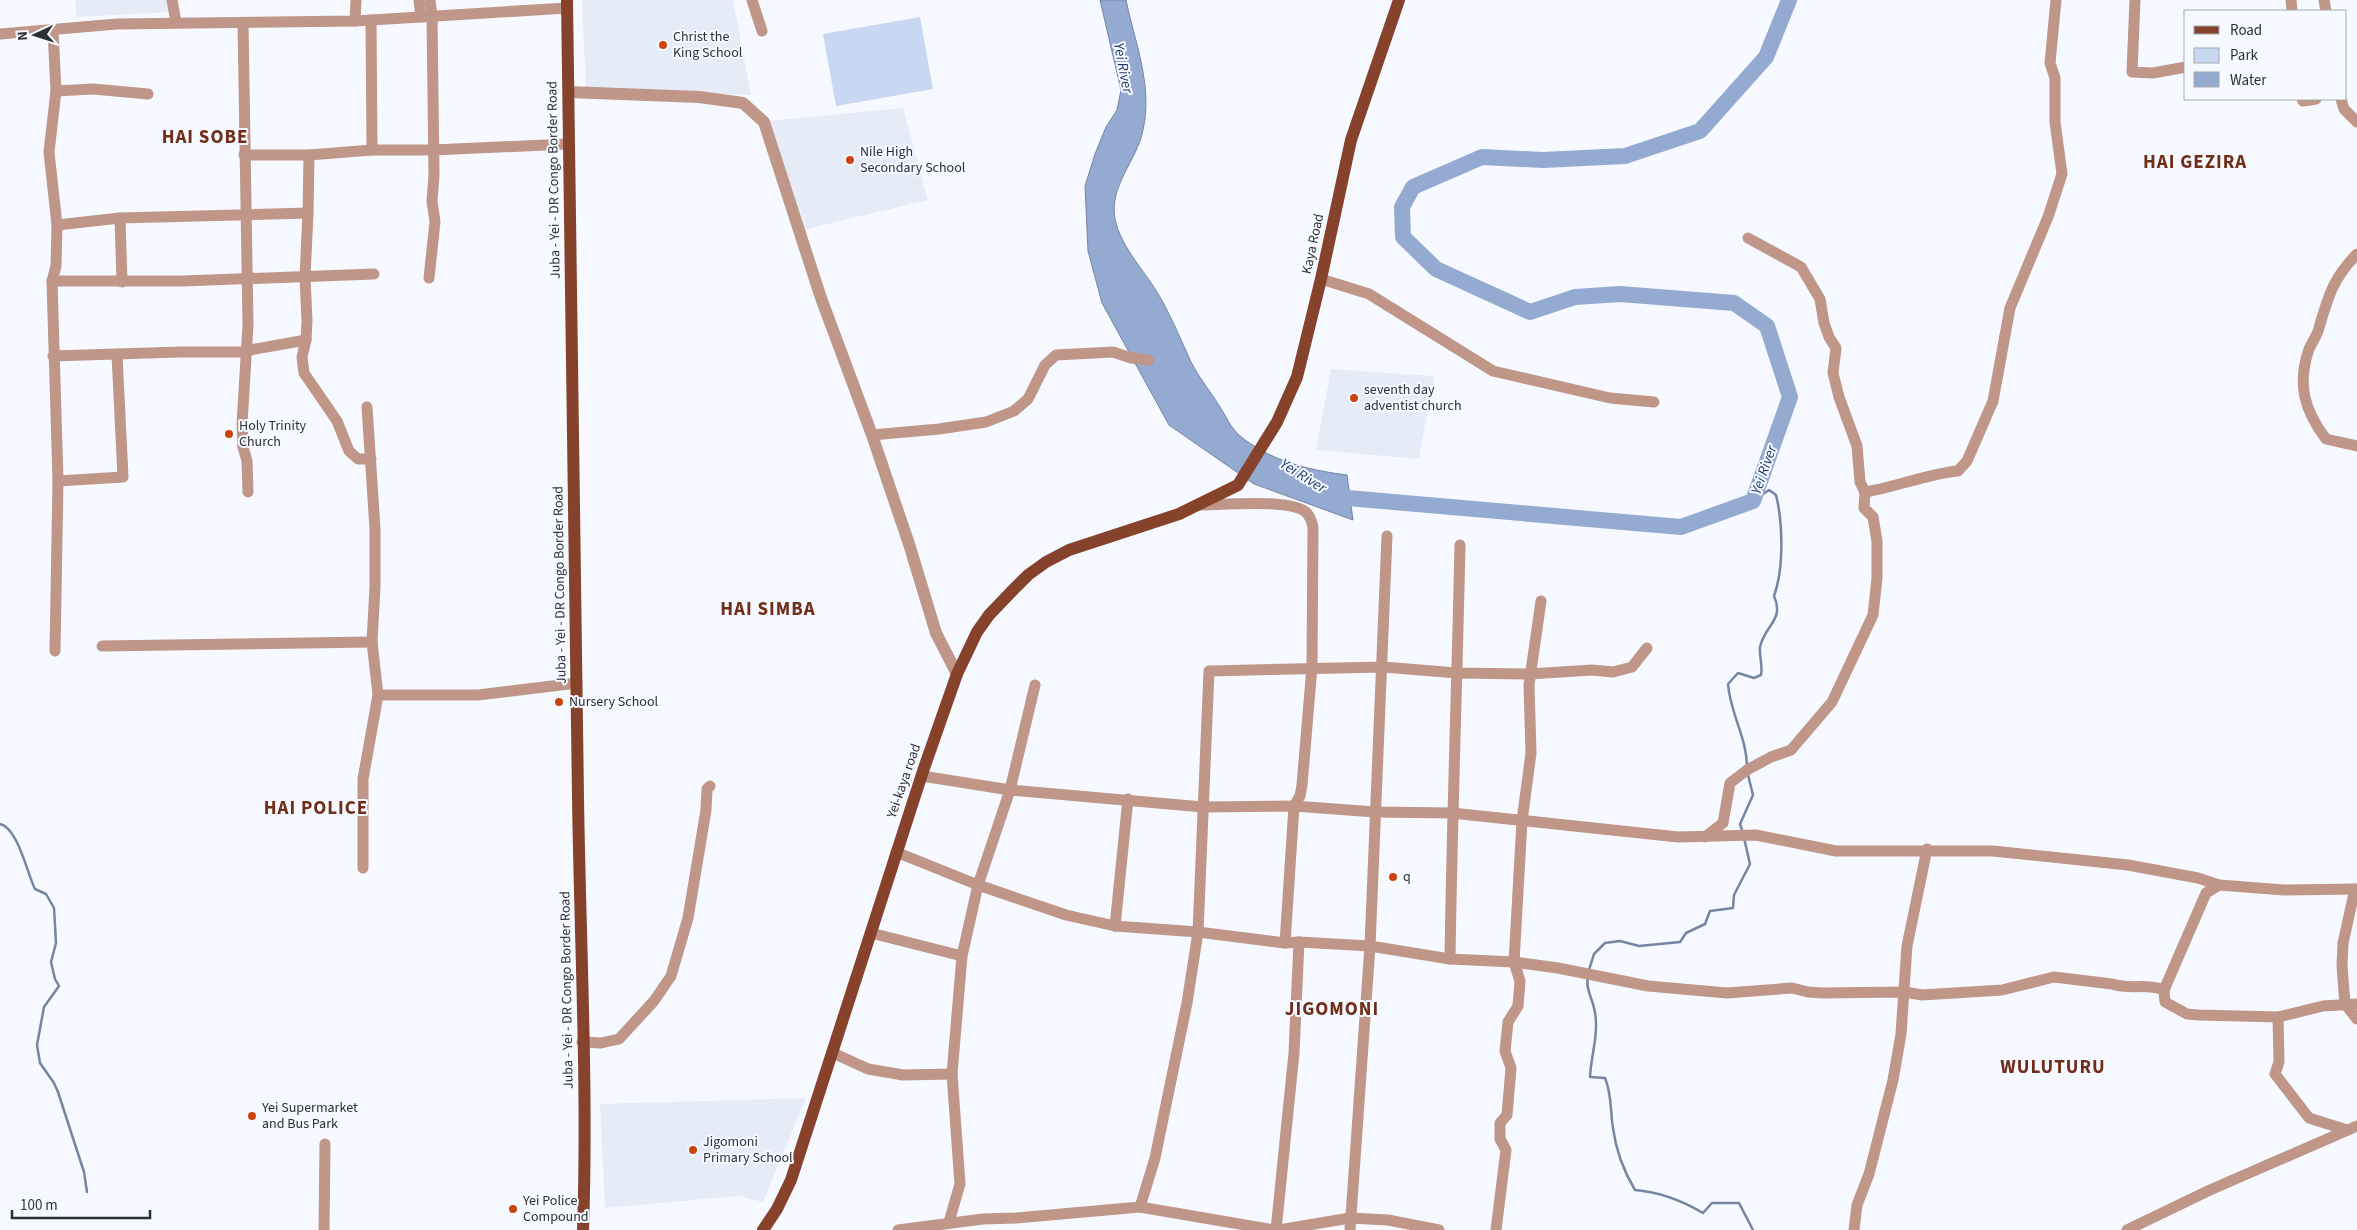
<svg xmlns="http://www.w3.org/2000/svg" width="2357" height="1230" viewBox="0 0 2357 1230" font-family="'Source Sans 3',sans-serif">
<style>
.built{fill:#e5ecf8}
.green{fill:#c8d8f3}
.water{fill:#95aad0;stroke:#7685a2}
.lines{fill:none;stroke-linecap:round;stroke-linejoin:round}
.stream{stroke:#7685a2;stroke-width:2.5}
.river{stroke:#95aad0;stroke-width:16}
.minor{stroke:#bf9688;stroke-width:11}
.tertiary{stroke:#bf9688;stroke-width:12}
.primary{stroke:#87422b;stroke-width:12}
.poi-dot{fill:#cb440d;stroke:#f6f9ff;stroke-width:2}
.labels{text-anchor:middle;dominant-baseline:central;stroke-width:4;stroke-linejoin:round;paint-order:stroke}
.poi-label{font-size:14px;fill:#2d3035;stroke:#f6f9ff;text-anchor:start}
.street-label{font-size:14px;fill:#2d3035;stroke:#f6f9ff}
.water-label{font-size:15px;font-style:italic;fill:#1e3868;stroke:#f6f9ff}
.district-label{font-size:19px;font-weight:bold;letter-spacing:1px;fill:#702d17;stroke:#f6f9ff}
</style>
<rect width="100%" height="100%" fill="#f6f9ff"/>
<g class="built">
<path d="M75,0H170L172,12L76,17Z"/>
<path d="M582,0H733L751,95L586,90Z"/>
<path d="M903,108L928,200L806,229L768,121Z"/>
<path d="M1331,369L1434,376L1419,459L1316,450Z"/>
<path d="M806,1098L763,1202L739,1196L605,1208L600,1104Z"/>
</g>
<path class="green" d="M920,17L933,89L836,106L823,34Z"/>
<path class="water" d="M1100,0H1126C1135,43 1153,86 1143,130C1137,161 1109,185 1115,219C1121,248 1146,272 1160,297C1172,318 1181,340 1191,362C1199,378 1211,392 1220,407C1226,416 1231,428 1239,435C1270,461 1308,470 1347,475L1353,520L1254,484L1169,425L1102,303L1088,251L1085,186L1095,154L1106,127L1117,110L1121,90Z"/>
<g class="lines">
<g class="stream">
<path d="M1747,767C1747,738 1730,713 1728,684L1738,673L1754,678L1761,675C1763,665 1759,656 1760,647C1764,626 1785,620 1774,596C1784,569 1783,523 1776,495L1769,490L1753,501"/>
<path d="M0,824C18,828 27,873 35,889L46,894L54,908L56,943L51,962L55,979L59,986L44,1007L37,1045L40,1063L54,1083L58,1092L84,1172L87,1192"/>
<path d="M1743,833L1740,824L1753,795L1748,775"/>
<path d="M1589,970L1594,954L1605,943L1620,941L1639,946L1680,942L1686,933L1705,924L1710,911L1733,908L1734,895L1750,864L1744,838"/>
<path d="M1588,978C1585,987 1592,998 1594,1008C1600,1032 1591,1054 1590,1077L1605,1078C1612,1094 1610,1110 1613,1128C1616,1151 1623,1170 1635,1190C1660,1192 1681,1200 1703,1213L1712,1203H1739L1753,1230"/>
</g>
<path class="river" d="M1330,493L1336,497L1681,527L1753,501L1790,397L1767,326L1734,303L1620,294L1575,297L1530,312L1436,269L1403,237L1402,207L1413,187L1482,157L1543,160L1625,156L1700,131L1766,57L1789,0"/>
<g class="minor">
<path d="M172,0L176,22"/>
<path d="M419,0L421,17"/>
<path d="M752,0L762,31"/>
<path d="M2135,0L2132,72L2153,73L2186,67"/>
<path d="M2291,0L2292,11"/>
<path d="M2324,0L2326,11"/>
<path d="M371,20L372,150"/>
<path d="M355,21L356,0"/>
<path d="M243,23L248,325L242,424L243,447L247,461L248,492"/>
<path d="M53,30L56,91L49,152L57,225L56,266L52,281L58,481L55,651"/>
<path d="M0,34L117,24L355,21L567,8"/>
<path d="M56,91L93,89L148,94"/>
<path d="M2302,99L2303,101L2316,99"/>
<path d="M2341,99L2344,109L2357,122"/>
<path d="M244,155H309L372,150H433L568,144"/>
<path d="M308,213L309,155"/>
<path d="M120,218L122,282"/>
<path d="M57,225L120,218L308,213L305,277L307,321L306,340L302,357L304,373L337,421L349,451L358,459H371"/>
<path d="M1748,238L1801,267L1820,299L1824,323L1829,337L1836,348L1833,373L1839,397L1857,446L1860,482L1865,492"/>
<path d="M2357,254C2333,278 2328,297 2319,328C2317,336 2312,342 2309,349C2297,384 2304,410 2326,439L2357,446"/>
<path d="M429,278L435,222L432,201L434,175L432,16L430,0"/>
<path d="M1321,279L1369,294L1493,371L1610,398L1654,402"/>
<path d="M52,281H183L374,274"/>
<path d="M53,356L180,352H246L250,350L306,340"/>
<path d="M872,435L939,429L986,422L1014,411L1028,399L1045,365L1056,355L1113,352L1131,358L1149,360"/>
<path d="M58,481L123,477L117,355"/>
<path d="M1200,505C1221,505 1292,498 1307,513C1310,517 1312,522 1313,527L1312,667L1302,785L1300,796L1294,806L1285,943"/>
<path d="M102,646L372,642"/>
<path d="M378,695H478L577,683"/>
<path d="M922,776L1010,790L1203,807L1294,806L1375,812L1452,813L1678,837L1756,835L1836,851H1993L2128,865L2198,878L2219,885L2284,890L2357,889"/>
<path d="M1705,837L1723,823L1730,783L1747,770L1771,757L1791,750L1832,702L1873,615L1877,578V541L1873,517L1864,508L1865,492C1897,487 1926,474 1958,471L1967,461L1993,401L2010,308L2048,217L2062,174L2055,122V78L2050,63L2056,0"/>
<path d="M896,852L978,885L1066,915L1115,926L1198,932L1285,943L1299,942L1370,946L1450,959L1514,962L1558,968L1648,986L1727,993L1792,988L1808,992L1822,993L1905,992L1922,995L2002,990L2054,977L2112,984C2129,990 2148,983 2164,990L2165,1002L2187,1014L2199,1015L2278,1017L2323,1006L2357,1004"/>
<path d="M363,868V779L378,695L372,642L375,587V529L367,407"/>
<path d="M2355,889L2343,943L2342,966L2345,1004L2357,1019"/>
<path d="M1115,926L1128,799"/>
<path d="M871,933L962,956"/>
<path d="M1450,959C1452,821 1457,683 1460,545"/>
<path d="M2164,990L2206,893L2219,885"/>
<path d="M2278,1017L2279,1062L2275,1074L2309,1118L2347,1130"/>
<path d="M582,1042L601,1043L619,1039L654,1001L671,976L688,918L706,810L707,789L710,786"/>
<path d="M833,1053L868,1069L903,1075L952,1074"/>
<path d="M1140,1207L1155,1158L1187,1003L1198,932L1209,671L1383,667L1457,673L1530,674L1592,670L1613,672L1632,667L1647,648"/>
<path d="M949,1222L960,1184L952,1074L962,956L978,885L1010,790L1035,685"/>
<path d="M324,1230L325,1144"/>
<path d="M898,1230L983,1219L1016,1218L1140,1207L1274,1230"/>
<path d="M1276,1230L1294,1053L1299,942"/>
<path d="M1279,1230L1350,1218L1388,1220L1439,1230"/>
<path d="M1350,1230L1370,946L1387,536"/>
<path d="M1496,1230L1506,1150L1500,1139V1123L1507,1115L1511,1068L1505,1051L1508,1022L1518,1006L1520,981L1514,962L1522,821L1531,753L1529,685L1541,601"/>
<path d="M1854,1230L1857,1205L1869,1174L1893,1080L1901,1034L1907,946L1927,849"/>
<path d="M2127,1230L2210,1190L2357,1126"/>
</g>
<path class="tertiary" d="M569,92L699,97L743,103L764,122L821,298L872,435L909,544L936,633L957,674"/>
<g class="primary">
<path d="M567,0C570,266 573,532 578,797C580,941 588,1086 583,1230"/>
<path d="M763,1230L777,1209L791,1180L923,771L957,674L977,632L989,615L1013,590L1028,575L1046,562L1069,550L1179,514L1238,485L1277,422L1297,377L1321,279L1351,140L1399,0"/>
</g>
</g>
<g class="poi-dot">
<circle cx="663" cy="45" r="5"/>
<circle cx="850" cy="160" r="5"/>
<circle cx="1354" cy="398" r="5"/>
<circle cx="229" cy="434" r="5"/>
<circle cx="559" cy="702" r="5"/>
<circle cx="1393" cy="877" r="5"/>
<circle cx="252" cy="1116" r="5"/>
<circle cx="693" cy="1150" r="5"/>
<circle cx="513" cy="1209" r="5"/>
</g>
<g class="labels">
<g class="poi-label">
<text x="673" y="37">Christ the<tspan x="673" dy="16">King School</tspan></text>
<text x="860" y="152">Nile High<tspan x="860" dy="16">Secondary School</tspan></text>
<text x="1364" y="390">seventh day<tspan x="1364" dy="16">adventist church</tspan></text>
<text x="239" y="426">Holy Trinity<tspan x="239" dy="16">Church</tspan></text>
<text x="569" y="702">Nursery School</text>
<text x="1403" y="877">q</text>
<text x="262" y="1108">Yei Supermarket<tspan x="262" dy="16">and Bus Park</tspan></text>
<text x="703" y="1142">Jigomoni<tspan x="703" dy="16">Primary School</tspan></text>
<text x="523" y="1201">Yei Police<tspan x="523" dy="16">Compound</tspan></text>
</g>
<g class="street-label">
<text transform="translate(554 180) rotate(-91)">Juba - Yei - DR Congo Border Road</text>
<text transform="translate(1313 244) rotate(-78)">Kaya Road</text>
<text transform="translate(560 585) rotate(-91)">Juba - Yei - DR Congo Border Road</text>
<text transform="translate(904 781) rotate(-71)">Yei-kaya road</text>
<text transform="translate(567 990) rotate(-91)">Juba - Yei - DR Congo Border Road</text>
</g>
<g class="water-label">
<text transform="translate(1123 68) rotate(79)">Yei River</text>
<text transform="translate(1764 470) rotate(-71)">Yei River</text>
<text transform="translate(1303 476) rotate(32)">Yei River</text>
</g>
<g class="district-label">
<text x="205" y="137">HAI SOBE</text>
<text x="2195" y="162">HAI GEZIRA</text>
<text x="768" y="609">HAI SIMBA</text>
<text x="316" y="808">HAI POLICE</text>
<text x="1332" y="1009">JIGOMONI</text>
<text x="2053" y="1067">WULUTURU</text>
</g>
</g>
<rect x="2184" y="10" width="162" height="90" fill="#f6f9ff" stroke="#a6a9ae"/>
<rect x="2194" y="26" width="25" height="8" fill="#87422b" stroke="#a6a9ae"/>
<text x="2230" y="35" font-size="15" fill="#2d3035">Road</text>
<rect x="2194" y="48" width="25" height="15" fill="#c8d8f3" stroke="#a6a9ae"/>
<text x="2230" y="60" font-size="15" fill="#2d3035">Park</text>
<rect x="2194" y="72" width="25" height="15" fill="#95aad0" stroke="#a6a9ae"/>
<text x="2230" y="85" font-size="15" fill="#2d3035">Water</text>
<g transform="translate(35 35) rotate(266)" stroke="#f6f9ff" stroke-width="4" paint-order="stroke">
<path d="M0-4L9 19L0 12L-9 19Z" fill="#2d3035"/>
<text y="-8" font-size="14" font-weight="bold" text-anchor="middle" fill="#2d3035">N</text>
</g>
<path d="M12 1210v8h138v-8" fill="none" stroke="#2d3035" stroke-width="2.5"/>
<text x="20" y="1210" font-size="15" fill="#2d3035" stroke="#f6f9ff" stroke-width="4" paint-order="stroke">100 m</text>
</svg>
